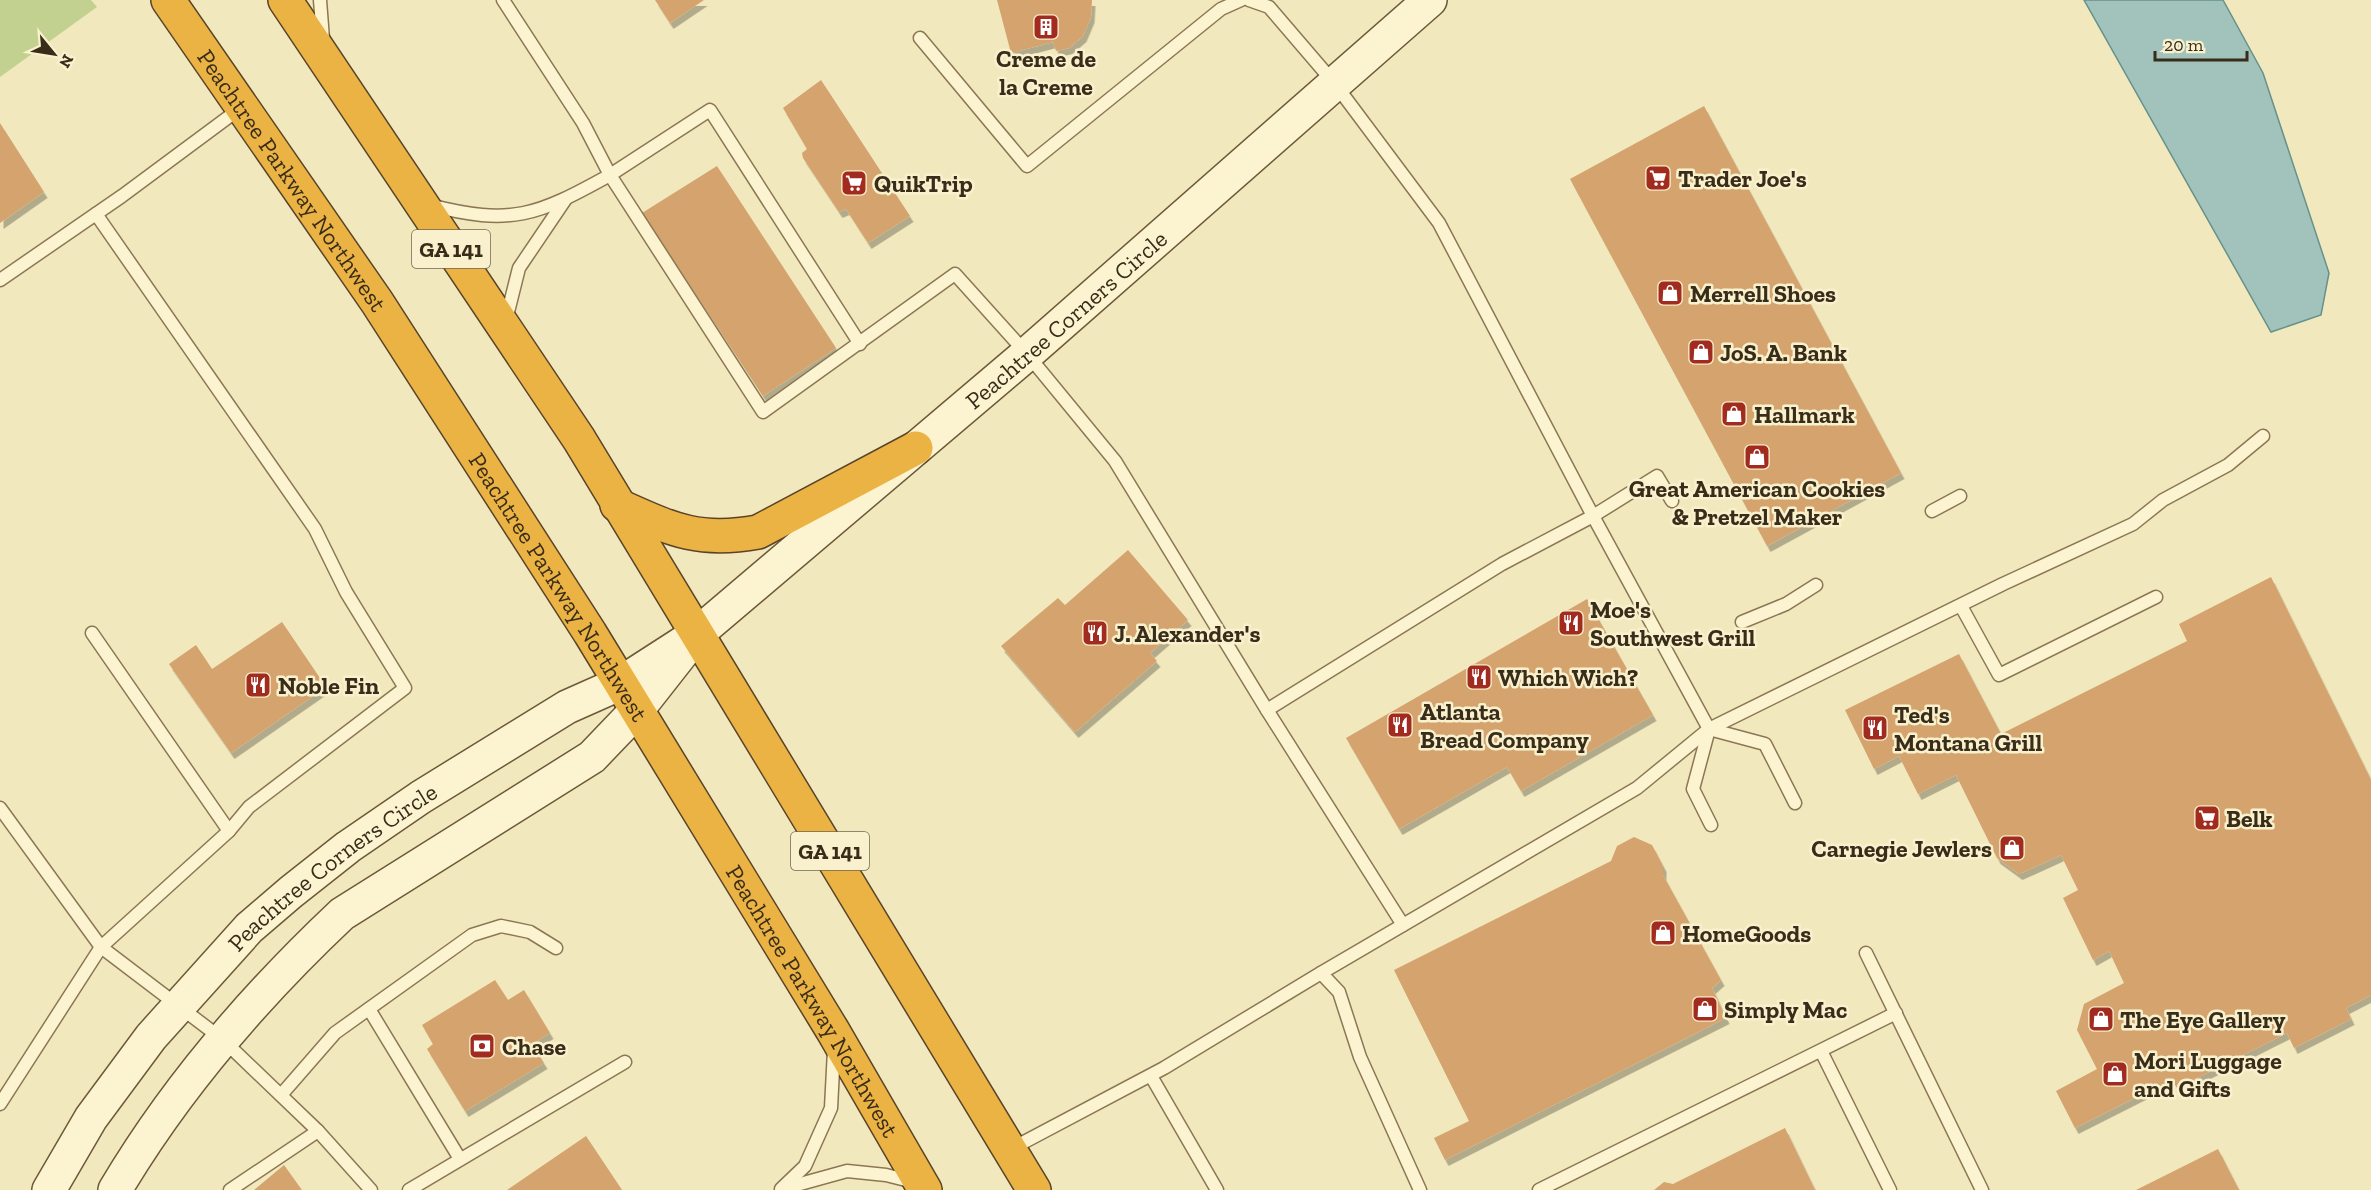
<svg xmlns="http://www.w3.org/2000/svg" width="2371" height="1190" viewBox="0 0 2371 1190" font-family="'Zilla Slab',serif">
<style>
.green{fill:#c3d190}
.water{fill:#a1c3bc;stroke:#67918b;stroke-width:1.5}
.building{fill:#d4a36e;filter:url(#shadow)}
.lines{fill:none;stroke-linecap:round;stroke-linejoin:round}
.lane-casing{stroke:#8c7754;stroke-width:15}
.secondary-casing{stroke:#6d5838;stroke-width:36}
.highway-casing{stroke:#594429;stroke-width:36}
.lane{stroke:#fcf4d1;stroke-width:12}
.secondary{stroke:#fcf4d1;stroke-width:33}
.highway{stroke:#ebb343;stroke-width:33}
.labels{text-anchor:middle;dominant-baseline:central;stroke-width:5;stroke-linejoin:round;paint-order:stroke}
.shield{fill:#f9f1cd;stroke:#736850;stroke-width:1.5}
.shield-label{font-size:22px;font-weight:bold;fill:#392d1a}
.poi-label{font-size:24px;font-weight:bold;fill:#392d1a;stroke:#f9f1cd;text-anchor:start}
.street-label{font-size:24px;fill:#392d1a;stroke:#f9f1cd}
</style>
<defs>
<filter id="shadow"><feDropShadow dx="3.5" dy="6" stdDeviation="0" flood-color="#0004"/></filter>
</defs>
<rect width="100%" height="100%" fill="#f2e8bd"/>
<path class="green" d="M0,0H91L97,7L0,77Z"/>
<path class="water" d="M2084,0H2223L2263,73L2329,273L2321,315L2271,332Z"/>
<g class="building">
<path d="M655,0H704L670,23Z"/>
<path d="M997,0H1092L1091,17L1083,36L1069,48L1056,51L1053,42L1011,53Z"/>
<path d="M821,80L910,216L868,243L846,209L839,212L803,158L802,153L807,149L783,108Z"/>
<path d="M1704,106L1901,473L1767,546L1570,179Z"/>
<path d="M0,123L44,192L0,223Z"/>
<path d="M717,166L836,348L763,396L642,213Z"/>
<path d="M1128,550L1188,620L1150,653L1157,661L1075,732L1001,646L1058,598L1065,605Z"/>
<path d="M2271,577L2371,780V995L2346,1008L2351,1019L2294,1048L2287,1033L2177,1088L2172,1079L2075,1128L2056,1091L2097,1069L2077,1030L2084,1004L2124,983L2109,951L2093,960L2063,898L2078,890L2061,855L2019,874L1997,858L1956,775L1918,794L1899,756L1874,769L1845,710L1959,654L2001,734L2187,641L2179,624Z"/>
<path d="M1587,599L1653,715L1521,791L1507,767L1399,829L1346,738Z"/>
<path d="M282,622L326,687L231,753L169,664L196,645L212,669Z"/>
<path d="M1634,837L1652,845L1663,866V875L1721,980L1712,988L1726,1018L1445,1160L1434,1138L1469,1121L1394,970L1611,861L1617,846Z"/>
<path d="M495,980L508,1000L524,990L550,1033L532,1044L544,1063L465,1111L427,1049L433,1044L422,1025Z"/>
<path d="M1785,1128L1815,1190H1654L1664,1182L1673,1184Z"/>
<path d="M586,1136L622,1190H507Z"/>
<path d="M2218,1149L2239,1190H2136Z"/>
<path d="M284,1165L302,1190H254Z"/>
</g>
<g class="lines">
<g class="lane-casing">
<g id="lane">
<path d="M320,0L323,39"/>
<path d="M503,0L583,123L610,175L710,110L860,344"/>
<path d="M1249,0L1269,7L1335,84L1439,223L1593,516L1709,729L1693,789L1711,825"/>
<path d="M920,38L1027,166L1221,9L1241,0"/>
<path d="M429,205C512,226 536,216 610,175L763,412L955,274L1027,354L1115,461L1267,710L1403,925"/>
<path d="M96,214L315,529L346,592L405,688L249,807L229,831"/>
<path d="M0,280L122,196L242,107"/>
<path d="M506,320L519,268L565,200"/>
<path d="M1932,511L1960,496"/>
<path d="M1961,606L1999,675L2156,597"/>
<path d="M1742,622L1786,604L1816,585"/>
<path d="M1267,710L1502,564L1593,516L1657,476L1672,501"/>
<path d="M1709,729L1765,744L1795,803"/>
<path d="M0,808L101,947L222,1039L318,1131L371,1190"/>
<path d="M1866,953L1982,1190"/>
<path d="M1321,973L1339,992L1360,1057L1420,1190"/>
<path d="M369,1009L460,1159"/>
<path d="M1821,1051L1890,1190"/>
<path d="M1151,1076L1217,1190"/>
<path d="M281,1095L335,1033L472,935L501,926L530,932L556,948"/>
<path d="M0,1104L101,947L229,831L92,633"/>
<path d="M1011,1149L1164,1068L1321,973L1637,788L1709,729L2003,584L2133,524L2163,500L2228,465L2263,436"/>
<path d="M781,1189L805,1166L831,1108L834,1050"/>
<path d="M782,1189L847,1171L886,1175L914,1182"/>
<path d="M230,1190L318,1131"/>
<path d="M409,1190L625,1062"/>
<path d="M1539,1190L1896,1013"/>
</g>
</g>
<g class="secondary-casing">
<g id="secondary">
<path id="s1" d="M49,1190L91,1118L151,1037L249,928L291,892L348,847L421,797L567,707L621,683L697,634L1027,354L1430,0"/>
<path d="M115,1190C176,1087 255,996 342,914L592,757L637,710L681,654"/>
</g>
</g>
<g class="highway-casing">
<g id="highway">
<path id="s2" d="M168,0L377,302L590,633L833,1031L925,1190"/>
<path d="M285,0L579,439L1034,1190"/>
<path d="M617,505C671,529 697,543 758,532L916,448"/>
</g>
</g>
<use href="#lane" class="lane"/>
<use href="#secondary" class="secondary"/>
<use href="#highway" class="highway"/>
</g>
<defs>
<g id="building-square" transform="scale(1.35)"><rect x="-9" y="-9" width="18" height="18" rx="4" fill="#a12b1e" stroke="#f9f1cd"/><path d="M-4-6H4V6H1V3H-1V6H-4ZM-2.5-4.3h1.7v1.8h-1.7ZM.8-4.3h1.7v1.8H.8ZM-2.5-1h1.7V.8h-1.7ZM.8-1h1.7V.8H.8Z" fill="#fff"/></g>
<g id="supermarket-square" transform="scale(1.35)"><rect x="-9" y="-9" width="18" height="18" rx="4" fill="#a12b1e" stroke="#f9f1cd"/><path d="M-6-5.5h2.5l.6 2H6L4.5 2H-2.5L-4.4-4H-6ZM-1.5 3.2a1.3 1.3 0 1 0 .1 0ZM3 3.2a1.3 1.3 0 1 0 .1 0Z" fill="#fff"/></g>
<g id="shop-square" transform="scale(1.35)"><rect x="-9" y="-9" width="18" height="18" rx="4" fill="#a12b1e" stroke="#f9f1cd"/><path d="M-5-2.5h2.3a2.7 3.5 0 0 1 5.4 0H5L5.5 6h-11ZM-1.5-2.5h3a1.5 2.3 0 0 0-3 0Z" fill="#fff"/></g>
<g id="restaurant-square" transform="scale(1.35)"><rect x="-9" y="-9" width="18" height="18" rx="4" fill="#a12b1e" stroke="#f9f1cd"/><path d="M-5-6h1v4h1v-4h1v4h1v-4h1v5L-1.5 .5V6h-2V.5L-5-1ZM5-6V6H3V1.5H1.5Q1.5-4 5-6Z" fill="#fff"/></g>
<g id="bank-square" transform="scale(1.35)"><rect x="-9" y="-9" width="18" height="18" rx="4" fill="#a12b1e" stroke="#f9f1cd"/><path d="M-6-4H6V4H-6ZM0-2.3a2.3 2.3 0 1 0 0 4.6a2.3 2.3 0 1 0 0-4.6Z" fill="#fff"/></g>
</defs>
<g fill-rule="evenodd">
<use href="#building-square" x="1046" y="27"/>
<use href="#supermarket-square" x="1658" y="178"/>
<use href="#supermarket-square" x="854" y="183"/>
<use href="#shop-square" x="1670" y="293"/>
<use href="#shop-square" x="1701" y="352"/>
<use href="#shop-square" x="1734" y="414"/>
<use href="#shop-square" x="1757" y="457"/>
<use href="#restaurant-square" x="1571" y="623"/>
<use href="#restaurant-square" x="1095" y="633"/>
<use href="#restaurant-square" x="1479" y="677"/>
<use href="#restaurant-square" x="258" y="685"/>
<use href="#restaurant-square" x="1400" y="725"/>
<use href="#restaurant-square" x="1875" y="728"/>
<use href="#supermarket-square" x="2207" y="818"/>
<use href="#shop-square" x="2012" y="848"/>
<use href="#shop-square" x="1663" y="933"/>
<use href="#shop-square" x="1705" y="1009"/>
<use href="#shop-square" x="2101" y="1019"/>
<use href="#bank-square" x="482" y="1046"/>
<use href="#shop-square" x="2115" y="1074"/>
</g>
<g class="labels">
<g class="shield">
<rect x="412" y="230" width="78" height="38" rx="4.5"/>
<rect x="791" y="832" width="78" height="38" rx="4.5"/>
</g>
<g class="shield-label">
<text x="451" y="249">GA 141</text>
<text x="830" y="851">GA 141</text>
</g>
<g class="poi-label">
<text x="1046" y="58" text-anchor="middle">Creme de<tspan x="1046" dy="28">la Creme</tspan></text>
<text x="1678" y="178">Trader Joe's</text>
<text x="874" y="183">QuikTrip</text>
<text x="1690" y="293">Merrell Shoes</text>
<text x="1720" y="352">JoS. A. Bank</text>
<text x="1754" y="414">Hallmark</text>
<text x="1757" y="488" text-anchor="middle">Great American Cookies<tspan x="1757" dy="28">&amp; Pretzel Maker</tspan></text>
<text x="1590" y="609">Moe's<tspan x="1590" dy="28">Southwest Grill</tspan></text>
<text x="1114" y="633">J. Alexander's</text>
<text x="1498" y="677">Which Wich?</text>
<text x="278" y="685">Noble Fin</text>
<text x="1420" y="711">Atlanta<tspan x="1420" dy="28">Bread Company</tspan></text>
<text x="1894" y="714">Ted's<tspan x="1894" dy="28">Montana Grill</tspan></text>
<text x="2226" y="818">Belk</text>
<text x="1992" y="848" text-anchor="end">Carnegie Jewlers</text>
<text x="1682" y="933">HomeGoods</text>
<text x="1724" y="1009">Simply Mac</text>
<text x="2120" y="1019">The Eye Gallery</text>
<text x="502" y="1046">Chase</text>
<text x="2134" y="1060">Mori Luggage<tspan x="2134" dy="28">and Gifts</tspan></text>
</g>
<g class="street-label">
<text stroke="none"><textPath href="#s2" startOffset="219">Peachtree Parkway Northwest</textPath></text>
<text stroke="none"><textPath href="#s1" startOffset="1353">Peachtree Corners Circle</textPath></text>
<text stroke="none"><textPath href="#s2" startOffset="705">Peachtree Parkway Northwest</textPath></text>
<text stroke="none"><textPath href="#s1" startOffset="434">Peachtree Corners Circle</textPath></text>
<text stroke="none"><textPath href="#s2" startOffset="1191">Peachtree Parkway Northwest</textPath></text>
</g>
</g>
<g transform="translate(54 54) rotate(120)" stroke="#f9f1cd" stroke-width="4.5" paint-order="stroke">
<path d="M0-4.5L10 22L0 15L-10 22Z" fill="#392d1a"/>
<text y="-9" font-size="16" font-weight="bold" text-anchor="middle" fill="#392d1a">N</text>
</g>
<path d="M2155 51v9h92v-9" fill="none" stroke="#392d1a" stroke-width="3"/>
<text x="2164" y="51" font-size="18" fill="#392d1a" stroke="#f9f1cd" stroke-width="4.5" paint-order="stroke">20 m</text>
</svg>
